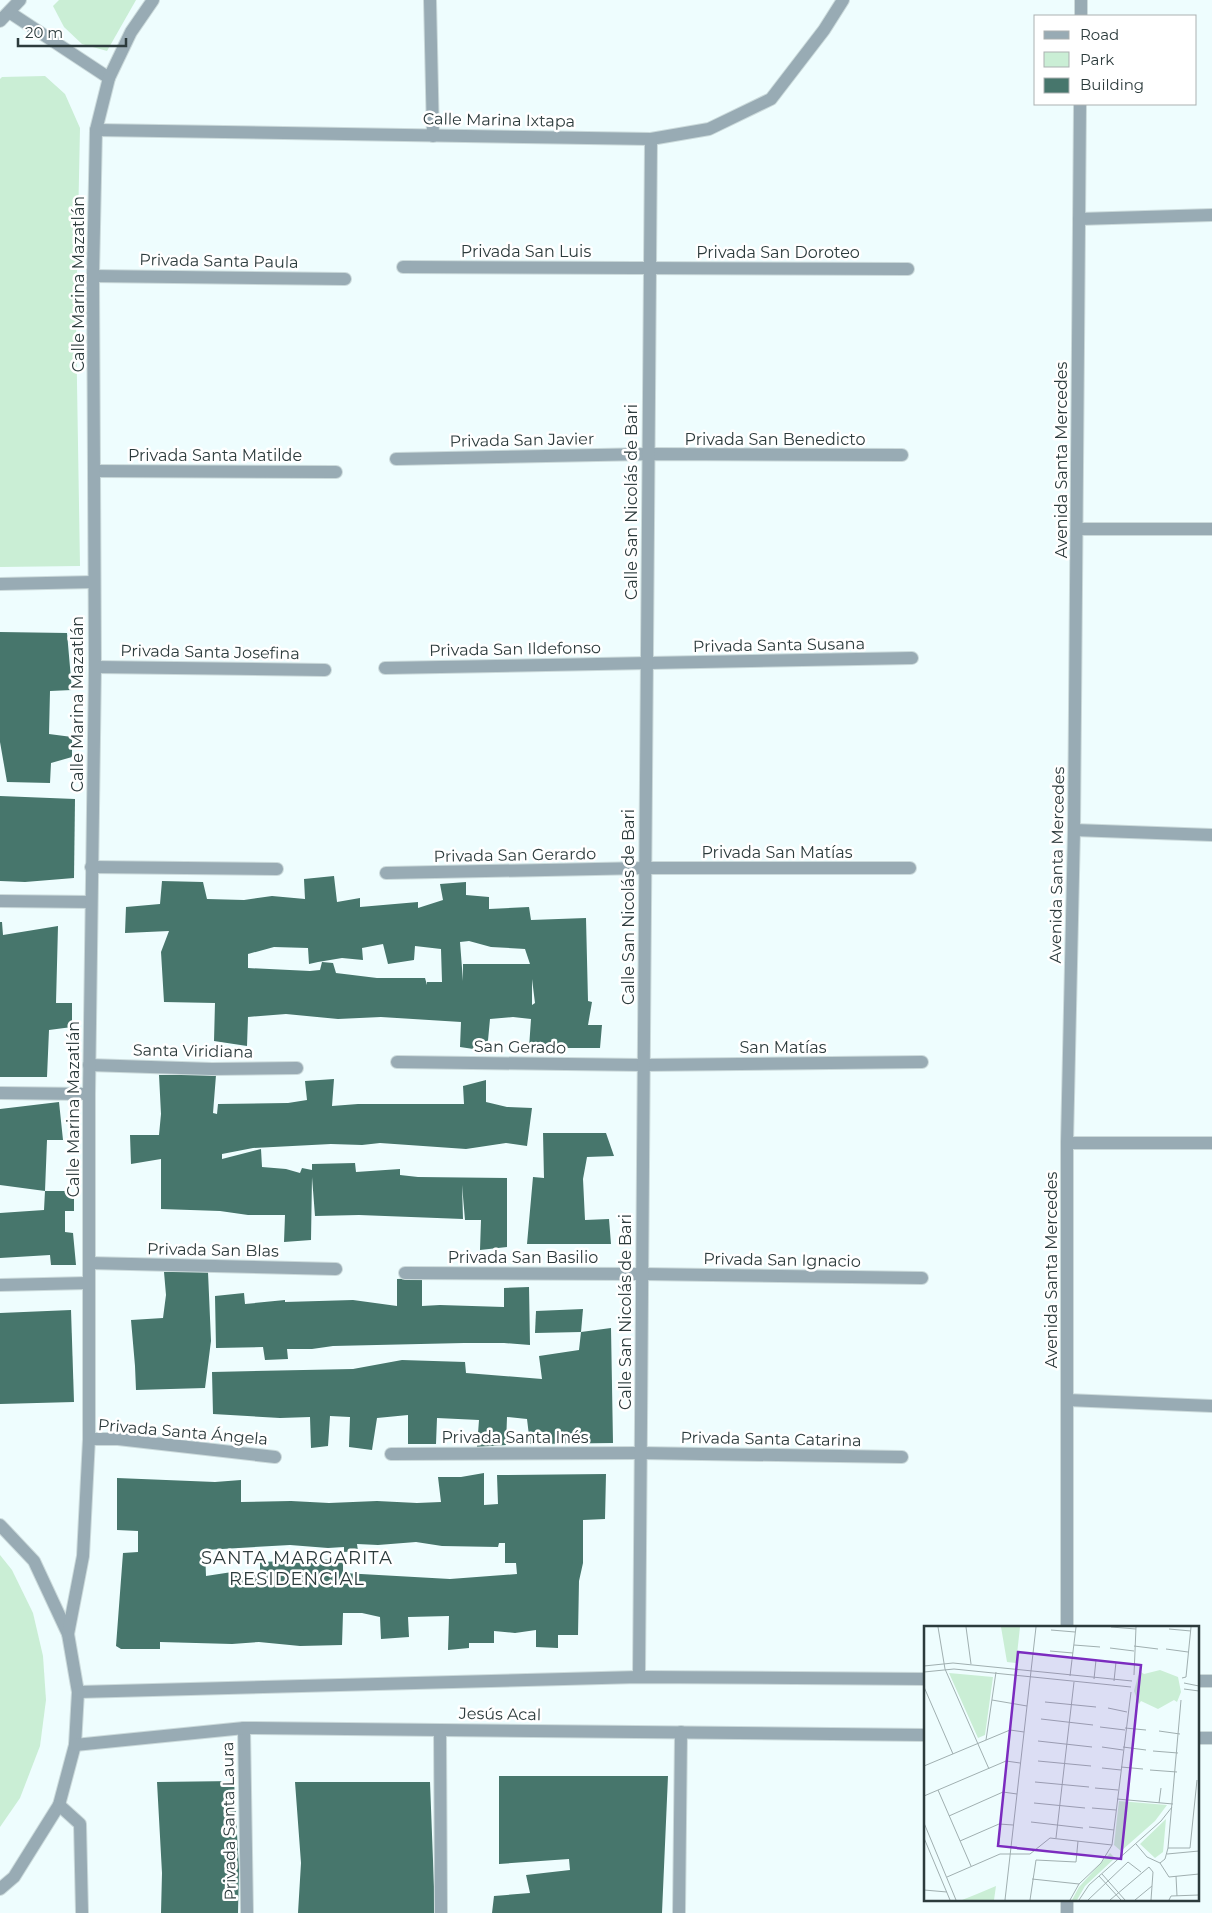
<svg xmlns="http://www.w3.org/2000/svg" width="1212" height="1913" viewBox="0 0 1212 1913" font-family="Montserrat,sans-serif">
<style>
.green{fill:#caeed5}
.building{fill:#47766c;fill-rule:evenodd}
.lines{fill:none;stroke-linecap:round;stroke-linejoin:round}
.minor-casing{stroke:#cbdadb;stroke-width:14}
.minor{stroke:#98abb4;stroke-width:12}
.labels{text-anchor:middle;dominant-baseline:central;stroke-width:5;stroke-linejoin:round;paint-order:stroke}
.street-label{font-size:16px;fill:#2c3b3c;stroke:#fff}
.neighbourhood-label{font-size:18px;letter-spacing:1px;fill:#2c3b3c;stroke:#fff}
.inset-road{fill:none;stroke:#a0afb0;stroke-width:1}
.view{fill:#7b2cbf;fill-opacity:0.15;stroke:#7b2cbf;stroke-width:2.5}
.inset-edge{fill:none;stroke:#2c3b3c;stroke-width:2.5}
</style>
<rect width="100%" height="100%" fill="#eefdfe"/>
<g class="green">
<path d="M59,0H136L107,51L82,44L64,27L53,6Z"/>
<path d="M45,76L65,94L80,128L76,322L80,566L0,567V79L2,77Z"/>
<path d="M0,1555L12,1570L33,1613L43,1656L46,1700L40,1746L20,1798L0,1827Z"/>
</g>
<g class="building">
<path d="M0,632L67,633L72,690L50,691L49,734L72,737V757L51,763L50,783L7,782L0,742Z"/>
<path d="M0,796L75,799L74,878L25,882L0,881Z"/>
<path d="M334,876L337,902L360,898V907L418,902V908L443,900L440,884L466,882V895L489,897V909L529,907L531,920L586,918L588,1001L592,1002L588,1025H602L600,1048H529L531,1019L513,1017L490,1019L487,1051L460,1047L461,1022L381,1017L338,1019L286,1014L248,1017L247,1046L214,1041L215,1003L164,1002L161,952L169,931L125,933L126,907L160,904L162,881L203,882L207,899L244,900L272,896L305,899L304,879ZM469,941L491,947L525,949L530,964H463V981L460,942ZM383,944L388,964L414,960L415,946L441,949L442,982H427V985L425,978H377L336,973L333,963L322,962L320,970L310,971L248,968V954L274,947L308,948L309,964L318,962L342,958L363,960L362,948ZM532,979L535,1003L532,1005Z"/>
<path d="M0,922H2L3,935L58,926L56,1003H72V1027L49,1030L47,1077H0Z"/>
<path d="M159,1075H216L213,1113L217,1114L218,1104L288,1103L307,1100L305,1081L334,1079L332,1106L358,1104H464L463,1086L486,1080V1102L507,1107L532,1108L527,1146L506,1143L466,1149L380,1143L362,1145L331,1144L253,1148L222,1154V1159L261,1149L262,1167L286,1169L300,1173L302,1168L312,1170V1164L355,1163L356,1172L400,1169V1175L418,1177L507,1178V1247L480,1250L481,1220H465L462,1185L463,1219L359,1215L315,1216L312,1177L311,1240L284,1242L285,1215H248L220,1211L161,1209V1159L131,1164L130,1135H159L161,1114Z"/>
<path d="M59,1102L63,1140H47L45,1191L0,1185V1109Z"/>
<path d="M543,1133H606L614,1156L587,1157L583,1179L585,1220L609,1219L611,1244H527L533,1177L544,1178Z"/>
<path d="M45,1191H66L74,1197V1211H65V1232L73,1233L76,1265H51L50,1255L0,1258V1213L44,1210Z"/>
<path d="M164,1272H208L211,1341L205,1388L136,1390L135,1366L131,1320L163,1318L166,1295Z"/>
<path d="M422,1278V1306L440,1305L504,1307V1288L529,1287L530,1345L504,1343H464L333,1346L312,1349H287L288,1359L265,1360L263,1347L216,1348L215,1296L244,1293L245,1304L285,1300V1302L353,1300L397,1306V1279Z"/>
<path d="M583,1309L581,1332L535,1333L536,1311Z"/>
<path d="M71,1310L74,1402L0,1404V1313Z"/>
<path d="M611,1328L613,1443L530,1444L527,1419L507,1417L506,1445L477,1447L479,1420L437,1418L436,1444H408V1415L377,1418L372,1450L349,1447L350,1417L330,1416L328,1446L311,1448L310,1417L280,1418L213,1414L212,1372L353,1369L402,1360L465,1362L466,1373L542,1379L539,1356L579,1350L581,1332Z"/>
<path d="M484,1473V1505L498,1504L497,1475L606,1474L605,1519L583,1520V1563L579,1581L578,1635H558V1648L536,1647V1630L515,1633L494,1631V1643H469V1648L448,1650L449,1616L408,1617L409,1637L381,1639L380,1617L362,1613H343L342,1645L300,1646L259,1642L232,1644L160,1642V1649H121L116,1646L123,1553L138,1552V1531L117,1530V1478L215,1482L241,1480V1502L291,1501L329,1503L377,1501L417,1503L441,1502L438,1477H461ZM416,1542L442,1546L498,1547L499,1543H505V1563H516L517,1574L450,1579L343,1573V1559L260,1562V1573L232,1572L206,1576L205,1550L290,1545L328,1548L344,1547V1552L358,1551L357,1544L378,1545Z"/>
<path d="M499,1776H668L662,1913H492L494,1896L530,1893L526,1875L570,1870L569,1859L499,1864Z"/>
<path d="M234,1781L239,1869L238,1913H161L162,1873L157,1782Z"/>
<path d="M295,1782H430L435,1913H298L301,1863Z"/>
</g>
<g class="lines">
<g class="minor-casing">
<g id="minor">
<path d="M430,0L433,136"/>
<path d="M9,12L109,78"/>
<path d="M1081,16V0"/>
<path d="M0,21L20,0"/>
<path d="M96,130L651,139L709,129L771,99L824,30L843,0"/>
<path d="M1079,219L1212,215"/>
<path d="M403,267L908,269"/>
<path d="M93,276L345,279"/>
<path d="M396,459L648,454L902,455"/>
<path d="M94,471L336,472"/>
<path d="M1077,529H1212"/>
<path d="M0,584L94,582"/>
<path d="M95,667L325,670"/>
<path d="M385,668L912,658"/>
<path d="M1074,830L1212,835"/>
<path d="M91,867L277,869"/>
<path d="M386,873L645,868H910"/>
<path d="M0,901L91,902"/>
<path d="M397,1062L643,1065L922,1062"/>
<path d="M89,1065L212,1069L297,1068"/>
<path d="M0,1093L89,1094"/>
<path d="M1067,1143H1212"/>
<path d="M89,1263L336,1269"/>
<path d="M405,1273L642,1274L922,1278"/>
<path d="M0,1285L88,1283"/>
<path d="M1067,1400L1212,1406"/>
<path d="M89,1439H118L275,1457"/>
<path d="M391,1454L640,1453L902,1457"/>
<path d="M0,1525L34,1561L68,1634L78,1692L75,1745L59,1805L14,1877L0,1889"/>
<path d="M1067,1627V1143L1074,830L1080,104"/>
<path d="M68,1634L83,1556L89,1439V1094L95,667L93,276L96,130L109,78L131,32L153,0"/>
<path d="M639,1677L651,139"/>
<path d="M1198,1681H1212"/>
<path d="M78,1692L639,1677L926,1679"/>
<path d="M244,1728L247,1913"/>
<path d="M440,1730L441,1913"/>
<path d="M1198,1738H1212"/>
<path d="M75,1745L244,1728L926,1735"/>
<path d="M59,1805L80,1824L82,1913"/>
<path d="M679,1913L681,1732"/>
<path d="M1067,1913V1899"/>
</g>
</g>
<use href="#minor" class="minor"/>
</g>
<g class="labels">
<g class="street-label">
<text transform="translate(499 120) rotate(1)">Calle Marina Ixtapa</text>
<text x="526" y="251">Privada San Luis</text>
<text x="778" y="252">Privada San Doroteo</text>
<text transform="translate(219 261) rotate(1)">Privada Santa Paula</text>
<text transform="translate(78 284) rotate(-90)">Calle Marina Mazatlán</text>
<text x="775" y="439">Privada San Benedicto</text>
<text transform="translate(522 440) rotate(-1)">Privada San Javier</text>
<text x="215" y="455">Privada Santa Matilde</text>
<text transform="translate(1061 460) rotate(-90)">Avenida Santa Mercedes</text>
<text transform="translate(631 502) rotate(-90)">Calle San Nicolás de Bari</text>
<text transform="translate(779 645) rotate(-1)">Privada Santa Susana</text>
<text transform="translate(515 649) rotate(-1)">Privada San Ildefonso</text>
<text transform="translate(210 652) rotate(1)">Privada Santa Josefina</text>
<text transform="translate(77 704) rotate(-90)">Calle Marina Mazatlán</text>
<text x="777" y="852">Privada San Matías</text>
<text transform="translate(515 855) rotate(-1)">Privada San Gerardo</text>
<text transform="translate(1057 865) rotate(-89)">Avenida Santa Mercedes</text>
<text transform="translate(628 907) rotate(-90)">Calle San Nicolás de Bari</text>
<text transform="translate(520 1047) rotate(1)">San Gerado</text>
<text x="783" y="1047">San Matías</text>
<text transform="translate(193 1051) rotate(1)">Santa Viridiana</text>
<text transform="translate(73 1109) rotate(-90)">Calle Marina Mazatlán</text>
<text transform="translate(213 1250) rotate(1)">Privada San Blas</text>
<text x="523" y="1257">Privada San Basilio</text>
<text transform="translate(782 1260) rotate(1)">Privada San Ignacio</text>
<text transform="translate(1051 1270) rotate(-90)">Avenida Santa Mercedes</text>
<text transform="translate(625 1312) rotate(-90)">Calle San Nicolás de Bari</text>
<text transform="translate(183 1432) rotate(5)">Privada Santa Ángela</text>
<text x="515" y="1437">Privada Santa Inés</text>
<text transform="translate(771 1439) rotate(1)">Privada Santa Catarina</text>
<text transform="translate(500 1714) rotate(1)">Jesús Acal</text>
<text transform="translate(229 1821) rotate(-91)">Privada Santa Laura</text>
</g>
<g class="neighbourhood-label">
<text x="297" y="1558">SANTA MARGARITA<tspan x="297" dy="21">RESIDENCIAL</tspan></text>
</g>
</g>
<g transform="translate(924 1626)">
<rect width="275" height="275" fill="#eefdfe"/>
<path d="M77,1H96L92,37L83,36ZM236,44L254,51L257,66L253,76L250,74L234,83L217,75L215,78L210,65L214,50L217,46L220,48ZM25,47L69,51L61,109L54,112ZM195,175L243,179L231,195L197,225L190,219ZM242,193L239,226L231,232L216,218ZM186,227L191,232L161,260L153,274H148L155,261ZM72,260L70,274H38L53,268Z" fill="#caeed5"/>
<path class="inset-road" d="M14,1L21,43L65,143M42,1L47,38M187,1L212,3M245,3L267,5M127,4L151,6M150,19L176,21M210,20L234,23M186,22L210,25M242,23L264,26M126,25L149,27M0,40L29,37L208,55M0,46L30,43L207,61M210,49L212,1M146,50L152,1M258,52L262,51L267,1M170,53L172,34M190,55L192,36M260,57L275,60M0,61L29,128M260,63L275,65M68,74L103,80M121,76L172,81M184,82L203,86M117,93L169,99M176,101L201,104M201,102L222,104M235,105L256,108M62,114L72,46M114,115L168,121M178,121L199,124M199,121L222,124M229,125L254,127M114,135L167,140M0,140L86,104L100,106M197,141L219,143M178,142L197,144M226,144L253,146M111,156L165,161M171,162L194,164M14,164L47,240M0,170L82,135L96,137M193,173L249,178M110,177L161,182M235,177L237,162M168,182L192,184M25,190L79,166L93,168M107,196L159,202M0,197L32,274M165,201L190,204M0,212L26,274M132,212L150,56M36,215L75,198L89,199M212,218L223,231L236,237M244,222H266L273,154M243,228L275,225M236,237L241,233L244,222L257,74M236,237L245,251L275,248M178,248L201,274M175,250L197,274M252,250L253,270M23,251L76,228H106L126,212L188,219M108,253L155,258M0,264L23,266M81,274L112,1M106,274L112,234L152,236L154,215M146,274L155,258L177,237L188,219L207,66M155,274L165,259L237,195L248,181M164,274L204,236L217,246M186,274L225,241L229,246L227,274M211,274L228,260M245,274L247,270L275,269"/>
<path class="view" d="M94,26L217,39L197,233L74,220Z"/>
<rect width="275" height="275" class="inset-edge"/>
</g>
<rect x="1034" y="15" width="162" height="90" fill="#ffffff" stroke="#abb1b1"/>
<rect x="1044" y="31" width="25" height="8" fill="#98abb4" stroke="#abb1b1"/>
<text x="1080" y="40" font-size="15" fill="#2c3b3c">Road</text>
<rect x="1044" y="52" width="25" height="15" fill="#caeed5" stroke="#abb1b1"/>
<text x="1080" y="65" font-size="15" fill="#2c3b3c">Park</text>
<rect x="1044" y="78" width="25" height="15" fill="#47766c" stroke="#abb1b1"/>
<text x="1080" y="90" font-size="15" fill="#2c3b3c">Building</text>
<path d="M18 38v8h108v-8" fill="none" stroke="#2c3b3c" stroke-width="2.5"/>
<text x="25" y="38" font-size="15" fill="#2c3b3c" stroke="#ffffff" stroke-width="4" paint-order="stroke">20 m</text>
</svg>
